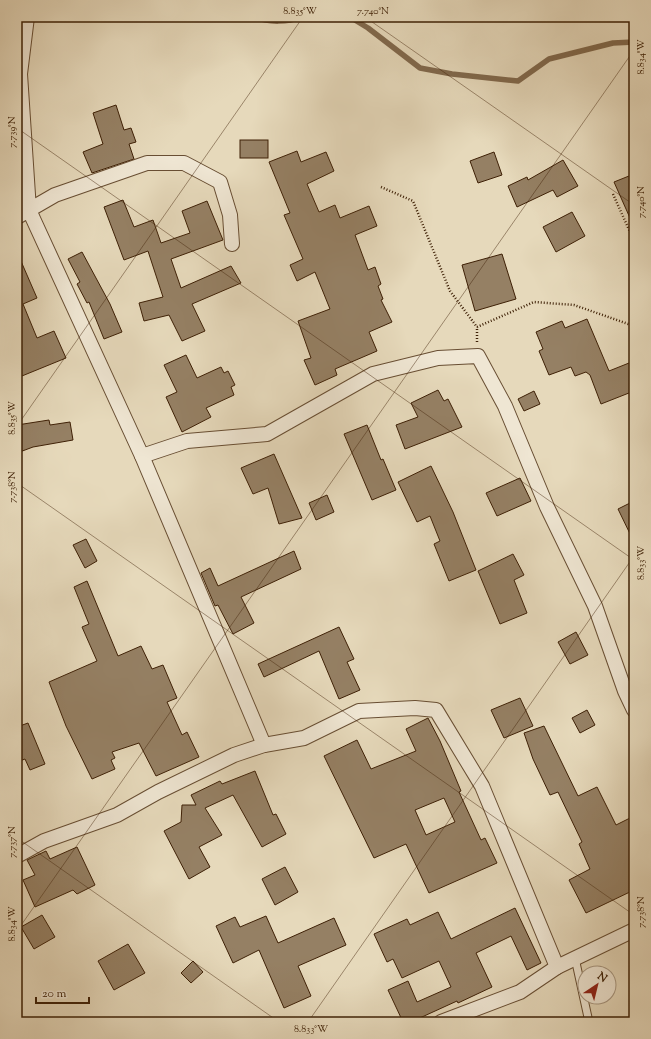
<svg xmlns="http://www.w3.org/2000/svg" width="651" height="1039" viewBox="0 0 651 1039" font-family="'Sorts Mill Goudy',serif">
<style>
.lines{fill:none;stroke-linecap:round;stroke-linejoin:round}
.stream{stroke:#81694d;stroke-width:5.5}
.building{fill:#958064;stroke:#3e2006;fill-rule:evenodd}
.lane-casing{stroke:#684e33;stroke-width:9}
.street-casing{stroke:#684e33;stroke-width:16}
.path{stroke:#3e2006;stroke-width:2.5;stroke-dasharray:1 2;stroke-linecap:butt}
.lane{stroke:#efe6d3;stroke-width:7}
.street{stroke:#efe6d3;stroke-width:14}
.ticks{fill:none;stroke:#3e2006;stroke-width:1;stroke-opacity:0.45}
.neatline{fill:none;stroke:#3e2006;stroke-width:1.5}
.ticks-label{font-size:10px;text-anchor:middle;fill:#3e2006}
</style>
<rect width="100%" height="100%" fill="#e6d9bb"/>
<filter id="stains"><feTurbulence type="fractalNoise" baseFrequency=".005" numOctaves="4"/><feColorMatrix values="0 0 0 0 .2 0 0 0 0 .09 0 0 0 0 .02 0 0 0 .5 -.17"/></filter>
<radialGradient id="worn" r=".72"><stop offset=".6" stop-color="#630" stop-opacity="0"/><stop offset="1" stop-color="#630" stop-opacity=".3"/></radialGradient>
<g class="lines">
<g class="stream">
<path d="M256,17C269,23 288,22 301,17"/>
<path d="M350,17L368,28L420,68L452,74L518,81L549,59L613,43L634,42"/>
<path d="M17,18L19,17"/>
</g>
</g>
<g class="building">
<path d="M116,105L124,130L131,128L136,142L129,144L134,159L92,173L83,152L103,144L93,113Z"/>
<rect x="240" y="140" width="28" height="18"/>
<path d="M297,151L301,162L326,152L334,171L307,184L319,212L335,205L340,218L369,206L377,226L355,235L368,270L375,267L381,284L378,286L383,299L381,300L392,322L369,332L377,351L335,369L337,375L315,385L304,360L311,358L298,321L330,309L315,272L297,281L290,265L303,259L284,215L290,213L269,162Z"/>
<path d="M494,152L502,175L478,183L470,161Z"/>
<path d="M563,160L578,186L557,197L553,190L517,207L508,186L527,177L528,180Z"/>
<path d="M634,174V227L614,182Z"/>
<path d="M123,200L134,227L153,220L161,243L190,233L182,211L207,201L223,240L171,259L181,288L231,266L241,283L192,304L205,331L182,341L169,315L144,321L139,303L163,297L148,251L124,260L104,207Z"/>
<path d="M572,212L585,236L556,252L543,227Z"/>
<path d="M17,252L37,298L23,304L37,338L54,331L66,358L17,378Z"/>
<path d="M82,252L110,304L122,332L104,339L89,302L87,303L77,284L80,282L68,259Z"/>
<path d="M502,254L516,299L475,311L462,265Z"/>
<path d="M587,319L609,371L634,361V391L601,404L590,375L586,372L575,376L571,367L549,375L539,351L543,349L536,332L562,321L565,328Z"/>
<path d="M186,355L197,378L221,367L224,373L228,371L235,385L231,387L234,395L206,408L211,417L182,432L166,397L177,392L164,365Z"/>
<path d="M438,390L444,401L448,399L462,427L405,449L396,425L418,417L411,403Z"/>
<path d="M534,391L540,404L524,411L518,399Z"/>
<path d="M49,420L50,425L70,422L73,440L33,447L17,453V425Z"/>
<path d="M367,425L381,460L383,459L396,490L372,500L344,434Z"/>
<path d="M274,454L302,518L279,524L268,488L253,494L241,468Z"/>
<path d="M431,466L453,512L476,570L449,581L434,544L440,541L430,516L417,522L398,482Z"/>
<path d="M520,478L531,501L497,516L486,493Z"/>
<path d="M327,495L334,512L316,520L309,503Z"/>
<path d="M634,501V542L618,509Z"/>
<path d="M86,539L97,561L85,568L73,545Z"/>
<path d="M294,551L301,569L241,597L254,623L233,634L218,605L215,606L201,573L210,568L218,586Z"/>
<path d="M513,554L524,575L514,580L527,613L500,624L478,571Z"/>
<path d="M87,581L118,656L141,646L152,669L163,665L177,698L167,702L182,735L187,732L199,757L156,776L139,743L112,752L115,758L111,760L115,769L92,779L66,726L49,682L97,661L82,627L89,624L74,587Z"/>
<path d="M339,627L354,659L347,662L360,690L339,699L319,651L264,677L258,664Z"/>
<path d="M576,632L588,655L570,664L558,642Z"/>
<path d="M520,698L533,726L504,738L491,710Z"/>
<path d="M587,710L595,725L580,733L572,718Z"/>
<path d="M428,718L440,741L461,791L459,792L481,840L485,838L497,863L429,893L406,844L374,858L324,756L357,740L371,769L416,751L406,729ZM444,798L455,822L426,835L415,810Z"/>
<path d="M28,723L45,764L30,770L25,759L17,762V727Z"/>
<path d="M544,726L578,796L597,787L616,825L634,816V890L586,913L569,880L590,869L579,844L582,842L558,792L550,795L533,759L524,733Z"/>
<path d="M255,771L273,815L276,814L286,834L262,847L233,795L205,808L222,835L199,847L210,867L189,879L164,831L181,822L182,805H196L191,795L220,781L222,784Z"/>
<path d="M77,847L95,885L77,894L73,890L35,907L23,880L35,875L27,860L46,851L50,859Z"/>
<path d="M285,867L298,892L275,905L262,879Z"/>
<path d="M515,908L541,963L527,970L511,936L476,953L492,987L458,1003L457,1001L411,1022H403L388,990L408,981L417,1002L451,987L439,961L402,978L393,959L387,962L374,934L407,919L410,925L438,912L451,939Z"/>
<path d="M42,915L55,937L34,949L21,927Z"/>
<path d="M266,916L278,943L334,918L346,945L298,966L311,996L284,1008L259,950L233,963L216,926L235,917L240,927Z"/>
<path d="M128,944L145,973L114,990L98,961Z"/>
<path d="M193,961L203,972L191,983L181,973Z"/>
</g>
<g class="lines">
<g class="lane-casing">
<path id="lane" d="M575,958L589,1022"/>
</g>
<g class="street-casing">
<g id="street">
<path d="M27,17L20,74L29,210L55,195L147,163H184L220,182L230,215L232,244"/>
<path d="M17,217L29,210L142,456L264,745"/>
<path d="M142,456L187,441L267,434L373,374L438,358L478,356L505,406L547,507L595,606L625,691L634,710"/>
<path d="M17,856L44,841L117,815L158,792L234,755L264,745L304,738L359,711L415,708L436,710L482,786L557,967"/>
<path d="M441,1022L520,992L557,967L634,930"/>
</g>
</g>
<g class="path">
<path d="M381,187L413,201L450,291L477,327"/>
<path d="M613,194L630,232L634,255"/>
<path d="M477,342V327L534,302L574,305L634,326"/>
</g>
<use href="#lane" class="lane"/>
<use href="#street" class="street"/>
</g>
<path class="ticks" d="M365,17L634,205M17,128L634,560M17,426L303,17M17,483L634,915M17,838L279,1022M17,931L634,50M308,1022L634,556"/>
<rect width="651" height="1039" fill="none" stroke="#e6d9bb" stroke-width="44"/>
<g transform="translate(597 985) rotate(35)"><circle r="19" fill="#efe6d3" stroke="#a89781"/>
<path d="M0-3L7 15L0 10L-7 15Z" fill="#8f2418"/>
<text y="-6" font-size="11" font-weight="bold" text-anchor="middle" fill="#3e2006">N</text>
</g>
<path d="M36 997v6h53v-6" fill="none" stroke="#3e2006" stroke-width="2"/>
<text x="42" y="997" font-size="12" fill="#3e2006" stroke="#efe6d3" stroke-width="3" paint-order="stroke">20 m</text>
<rect x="22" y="22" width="607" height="995" class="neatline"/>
<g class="ticks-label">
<text x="300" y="14">8.835°W</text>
<text x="373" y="14">7.740°N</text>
<text transform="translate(640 57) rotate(-90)" y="4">8.834°W</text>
<text transform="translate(11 132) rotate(-90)" y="4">7.739°N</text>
<text transform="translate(640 202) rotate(-90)" y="4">7.740°N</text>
<text transform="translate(11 418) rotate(-90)" y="4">8.835°W</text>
<text transform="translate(11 487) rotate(-90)" y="4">7.738°N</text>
<text transform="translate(640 563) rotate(-90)" y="4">8.833°W</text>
<text transform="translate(11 842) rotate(-90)" y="4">7.737°N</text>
<text transform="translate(640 912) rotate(-90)" y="4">7.738°N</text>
<text transform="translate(11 924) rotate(-90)" y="4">8.834°W</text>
<text x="311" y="1032">8.833°W</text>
</g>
<rect width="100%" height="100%" filter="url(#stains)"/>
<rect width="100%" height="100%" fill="url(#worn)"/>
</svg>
